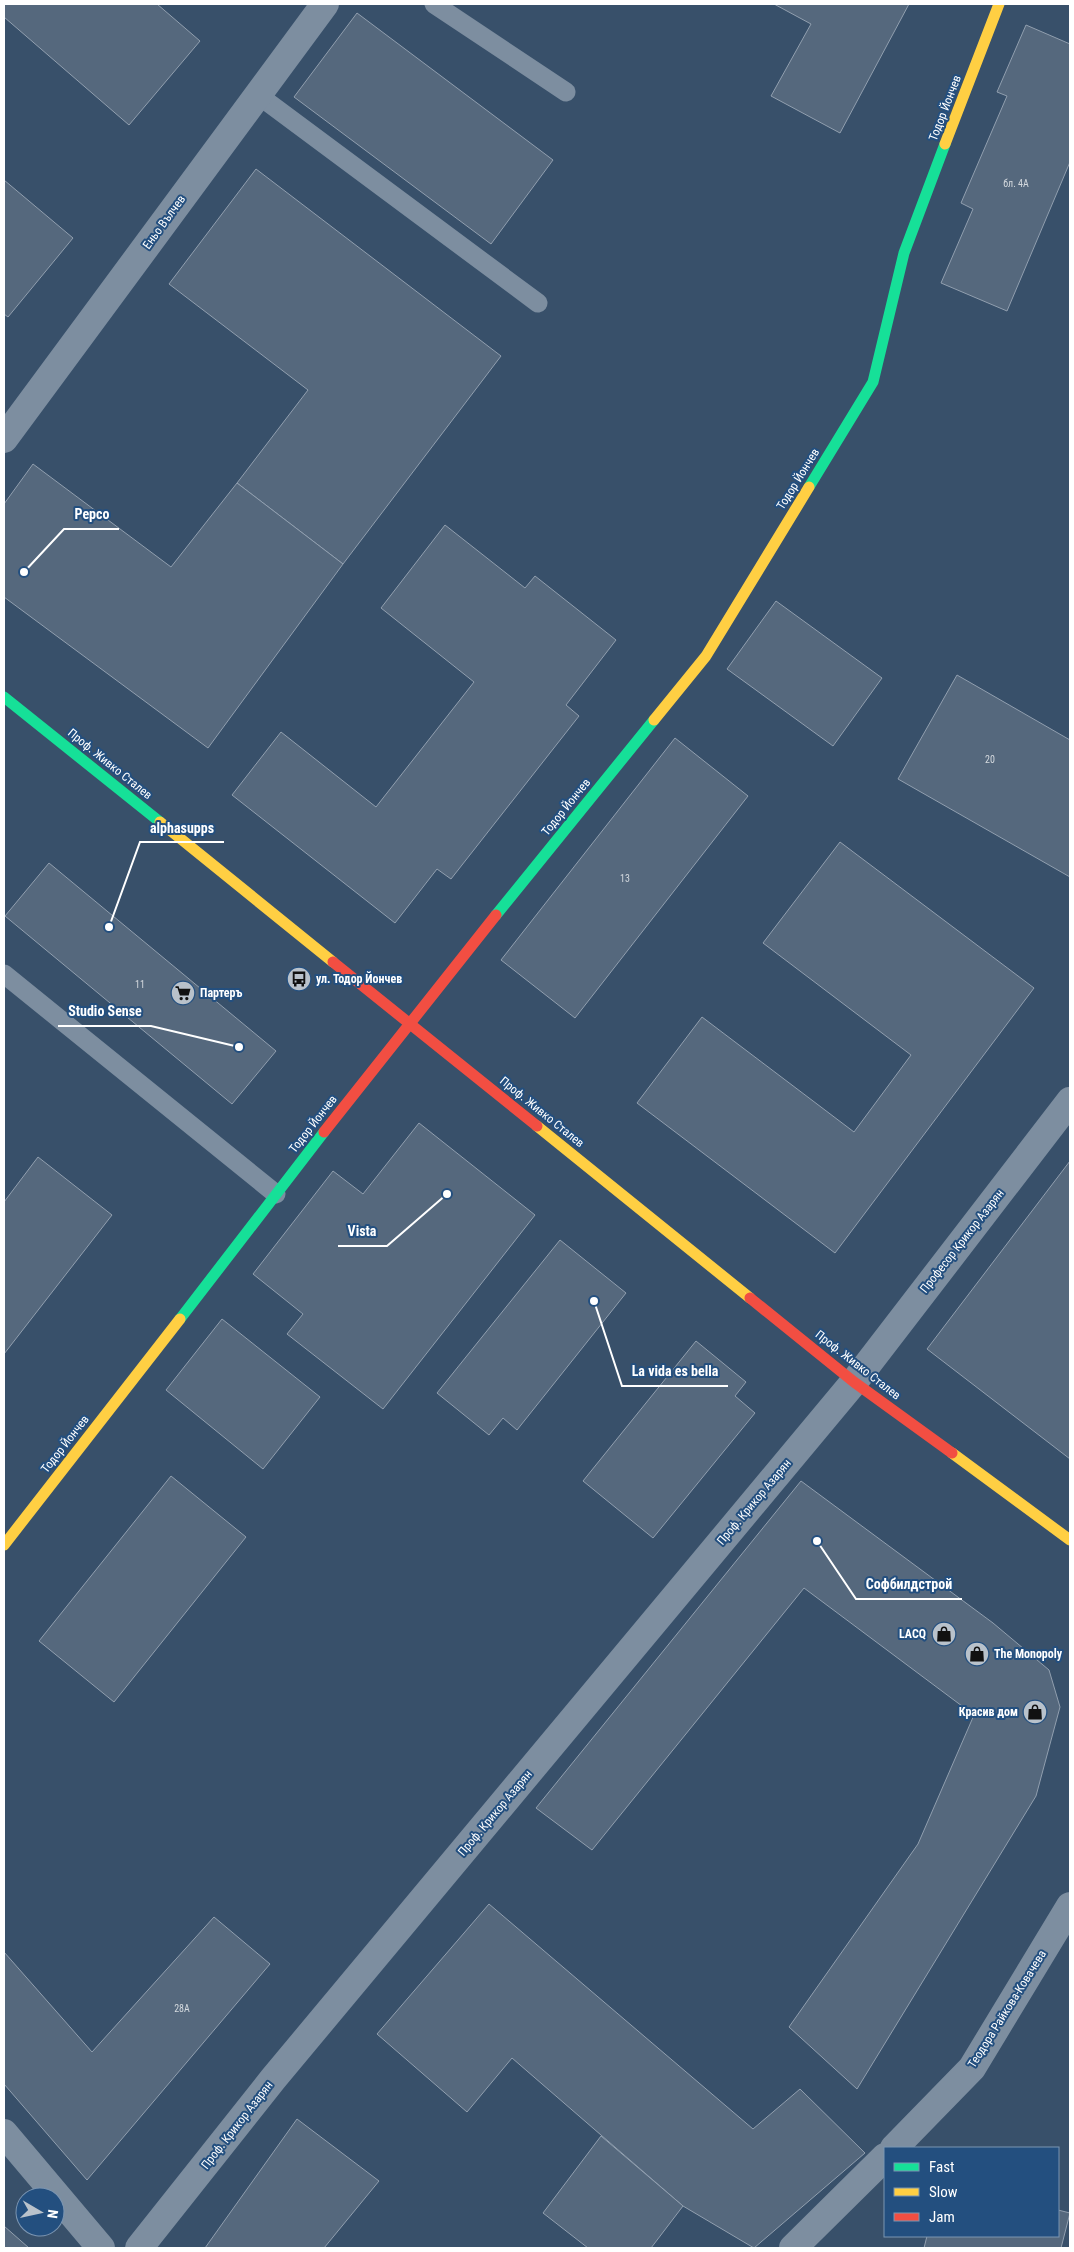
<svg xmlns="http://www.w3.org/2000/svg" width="1074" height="2252" viewBox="0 0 1074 2252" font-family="'Roboto Condensed',sans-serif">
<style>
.building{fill:#55687d;stroke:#919faf}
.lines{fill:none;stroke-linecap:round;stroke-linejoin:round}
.lane{stroke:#7d8ea0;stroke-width:19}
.street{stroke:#7d8ea0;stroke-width:28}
.fast{stroke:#16e098;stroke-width:11}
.slow{stroke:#ffcf43;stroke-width:11}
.jam{stroke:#f24e42;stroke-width:11}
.labels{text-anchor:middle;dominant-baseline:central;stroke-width:4;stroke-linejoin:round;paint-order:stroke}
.number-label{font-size:10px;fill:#d4d9de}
.street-label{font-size:12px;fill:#fff;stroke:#234f7f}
.poi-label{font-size:12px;font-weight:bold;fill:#fff;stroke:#234f7f;text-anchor:start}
.leader{fill:none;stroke:#fff;stroke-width:2}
.callout-dot{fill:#fff;stroke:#234f7f;stroke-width:2}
.callout-label{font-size:14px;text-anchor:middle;font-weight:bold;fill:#fff;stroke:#234f7f;stroke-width:4;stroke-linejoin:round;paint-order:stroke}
</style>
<rect width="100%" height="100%" fill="#38506a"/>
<g class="building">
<path d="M4,4H157L200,41L129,125L4,17Z"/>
<path d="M774,4H909L840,133L771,96L811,24Z"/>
<path d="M357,13L553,160L491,244L294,97Z"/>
<path d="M1026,25L1070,44V162L1007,311L941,283L973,209L961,203L1007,96L997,92Z"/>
<path d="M256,169L501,356L343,564L237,483L308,390L169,284Z"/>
<path d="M4,180L73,238L8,317L4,314Z"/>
<path d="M33,464L171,567L237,483L343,564L208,748L4,597V504Z"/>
<path d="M445,525L525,588L535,576L616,640L566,705L579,716L451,879L437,869L395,923L232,795L281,732L376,807L474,682L381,608Z"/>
<path d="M776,601L882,678L833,746L727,669Z"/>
<path d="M957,675L1070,740V877L898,779Z"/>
<path d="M675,738L748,796L575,1018L501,960Z"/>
<path d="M840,842L1034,988L835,1253L637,1103L702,1017L854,1132L911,1055L763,943Z"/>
<path d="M49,863L276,1051L232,1104L5,916Z"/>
<path d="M419,1123L535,1215L383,1409L287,1334L303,1314L253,1274L333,1171L363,1194Z"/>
<path d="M38,1157L112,1215L4,1354V1202Z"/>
<path d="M1070,1161V1459L927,1349Z"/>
<path d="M560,1240L626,1293L517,1430L503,1418L489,1435L437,1393Z"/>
<path d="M222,1319L320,1397L263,1469L166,1390Z"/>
<path d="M696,1341L746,1382L735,1396L755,1413L653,1538L583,1481Z"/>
<path d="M171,1476L246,1537L114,1702L39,1641Z"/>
<path d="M801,1481L993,1623L1049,1670L1060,1707L1036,1796L857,2089L789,2027L918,1844L974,1715L804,1588L592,1850L536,1808Z"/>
<path d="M489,1904L753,2129L800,2089L865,2153L754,2248L683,2206L512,2058L467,2112L377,2034Z"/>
<path d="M214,1917L270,1964L87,2180L4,2084V1952L92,2052Z"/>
<path d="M297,2119L379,2181L324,2248H205Z"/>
<path d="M601,2136L683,2206L651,2248H588L543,2213Z"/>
<path d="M1058,2210L1070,2213L1061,2248H924L927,2236H1058Z"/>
<path d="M4,2226L29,2248H4Z"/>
</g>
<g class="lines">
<g class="lane">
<path d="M434,4L566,92"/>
<path d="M258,95L538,303"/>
<path d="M4,974L276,1194"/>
</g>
<g class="street">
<path d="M4,439L325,4"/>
<path d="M4,2133L101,2248"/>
<path d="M894,2148L972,2068L1070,1906"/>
<path d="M139,2248L273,2079L854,1382L1070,1101"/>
<path d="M793,2248L885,2157"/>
</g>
<g class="fast">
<path d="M809,487L873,382L904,253L945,144"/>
<path d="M4,697L160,822"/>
<path d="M496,915L654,720"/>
<path d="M180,1319L324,1132"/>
</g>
<g class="slow">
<path d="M945,144L999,4"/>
<path d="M654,720L706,656L809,487"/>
<path d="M160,822L333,962"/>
<path d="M537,1126L750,1298"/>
<path d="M952,1453L1070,1540"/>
<path d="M4,1545L180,1319"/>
</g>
<g class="jam">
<path d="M333,962L537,1126"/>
<path d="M324,1132L496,915"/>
<path d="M750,1298L854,1382L952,1453"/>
</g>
</g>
<defs>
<g id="bus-disc" transform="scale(1.25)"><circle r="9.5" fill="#b9c2cb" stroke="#234f7f"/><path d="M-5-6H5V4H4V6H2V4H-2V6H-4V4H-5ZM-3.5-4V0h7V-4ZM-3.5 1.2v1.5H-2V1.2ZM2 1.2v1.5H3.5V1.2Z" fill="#111"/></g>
<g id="supermarket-disc" transform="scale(1.25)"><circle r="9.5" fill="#b9c2cb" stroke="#234f7f"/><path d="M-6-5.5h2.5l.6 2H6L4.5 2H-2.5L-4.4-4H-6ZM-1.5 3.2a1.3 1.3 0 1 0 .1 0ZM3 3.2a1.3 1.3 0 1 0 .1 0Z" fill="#111"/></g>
<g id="shop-disc" transform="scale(1.25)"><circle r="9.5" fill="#b9c2cb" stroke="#234f7f"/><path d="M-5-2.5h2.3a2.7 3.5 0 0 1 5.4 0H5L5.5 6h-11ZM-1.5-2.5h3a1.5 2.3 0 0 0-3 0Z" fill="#111"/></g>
</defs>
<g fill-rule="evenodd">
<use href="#bus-disc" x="299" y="979"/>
<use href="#supermarket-disc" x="183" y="993"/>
<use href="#shop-disc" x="944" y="1634"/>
<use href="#shop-disc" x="977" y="1654"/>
<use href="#shop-disc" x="1035" y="1712"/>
</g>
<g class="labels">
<g class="number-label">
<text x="1016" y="183">бл. 4А</text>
<text x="990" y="759">20</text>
<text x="625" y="878">13</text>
<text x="140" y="984">11</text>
<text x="182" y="2008">28А</text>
</g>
<g class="street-label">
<text transform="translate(945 108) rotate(-69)">Тодор Йончев</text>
<text transform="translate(164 222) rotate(-54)">Еньо Вълчев</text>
<text transform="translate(798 479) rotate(-58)">Тодор Йончев</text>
<text transform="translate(110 764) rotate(39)">Проф. Живко Сталев</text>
<text transform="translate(566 807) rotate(-51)">Тодор Йончев</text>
<text transform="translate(542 1112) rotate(39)">Проф. Живко Сталев</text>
<text transform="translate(313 1124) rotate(-52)">Тодор Йончев</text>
<text transform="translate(962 1241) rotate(-52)">Професор Крикор Азарян</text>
<text transform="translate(858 1365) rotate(38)">Проф. Живко Сталев</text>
<text transform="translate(65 1444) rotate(-52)">Тодор Йончев</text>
<text transform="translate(754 1502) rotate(-50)">Проф. Крикор Азарян</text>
<text transform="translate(495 1813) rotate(-50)">Проф. Крикор Азарян</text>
<text transform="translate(1007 2009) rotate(-58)">Теодора Райкова-Ковачева</text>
<text transform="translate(237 2125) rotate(-52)">Проф. Крикор Азарян</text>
</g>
<g class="poi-label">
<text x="316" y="979">ул. Тодор Йончев</text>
<text x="200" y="993">Партеръ</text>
<text x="926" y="1634" text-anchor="end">LACQ</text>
<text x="994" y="1654">The Monopoly</text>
<text x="1018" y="1712" text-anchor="end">Красив дом</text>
</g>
</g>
<path class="leader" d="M24 572L64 529H119M109 927L140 842H224M239 1047L151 1026H58M447 1194L387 1246H338M594 1301L622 1386H728M817 1541L856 1599H962"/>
<g class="callout-dot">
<circle cx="24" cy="572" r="5"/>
<circle cx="109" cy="927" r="5"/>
<circle cx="239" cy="1047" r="5"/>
<circle cx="447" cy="1194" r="5"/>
<circle cx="594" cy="1301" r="5"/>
<circle cx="817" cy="1541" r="5"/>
</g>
<g class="callout-label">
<text x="92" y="519">Pepco</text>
<text x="182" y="833">alphasupps</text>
<text x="105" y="1016">Studio Sense</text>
<text x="362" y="1236">Vista</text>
<text x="675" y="1376">La vida es bella</text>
<text x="909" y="1589">Софбилдстрой</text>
</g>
<rect width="1074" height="2252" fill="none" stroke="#ffffff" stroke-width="10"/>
<rect x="884" y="2147" width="175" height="90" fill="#234f7f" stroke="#7b95b2"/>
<rect x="894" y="2163" width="25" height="8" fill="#16e098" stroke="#7b95b2"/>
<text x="929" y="2172" font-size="15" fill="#ffffff">Fast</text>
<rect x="894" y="2188" width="25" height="8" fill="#ffcf43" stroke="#7b95b2"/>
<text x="929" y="2197" font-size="15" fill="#ffffff">Slow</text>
<rect x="894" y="2213" width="25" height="8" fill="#f24e42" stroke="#7b95b2"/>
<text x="929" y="2222" font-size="15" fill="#ffffff">Jam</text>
<g transform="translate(40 2212) rotate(99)"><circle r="24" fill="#234f7f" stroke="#7b95b2"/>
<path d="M0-4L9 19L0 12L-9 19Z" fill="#b9c2cb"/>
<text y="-8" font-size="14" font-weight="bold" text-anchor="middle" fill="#ffffff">N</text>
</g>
</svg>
